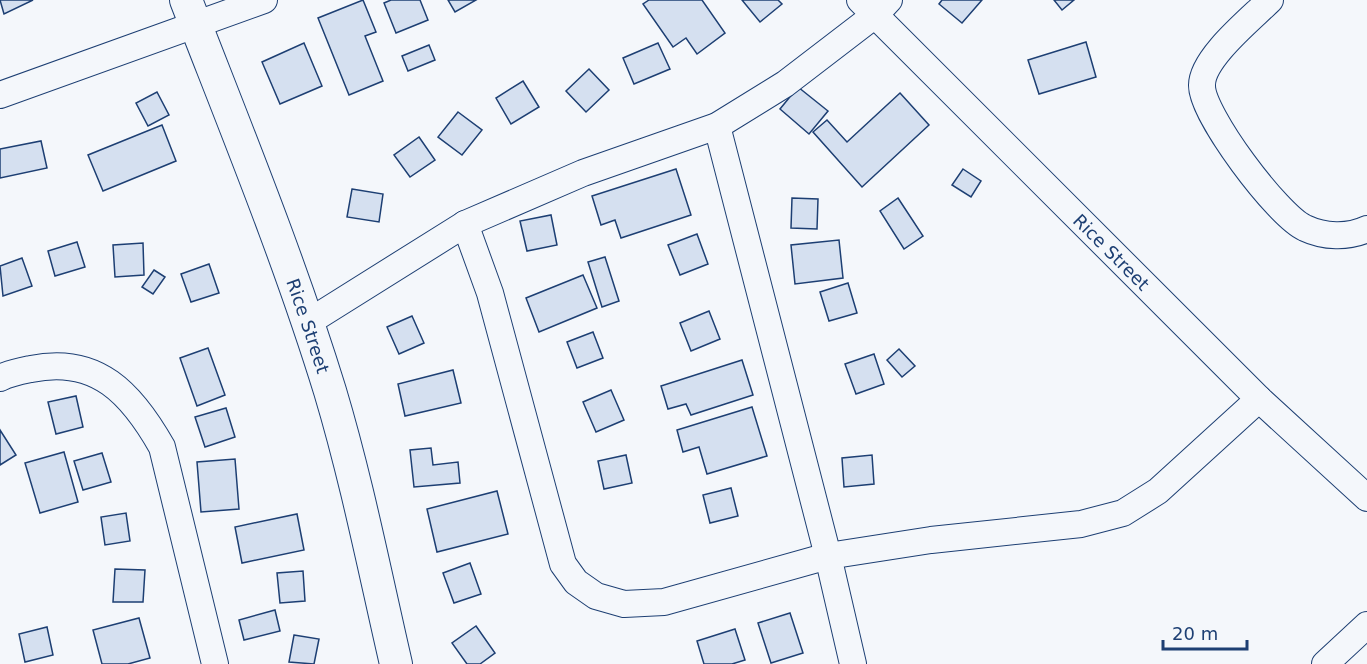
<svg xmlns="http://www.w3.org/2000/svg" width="1367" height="664" viewBox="0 0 1367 664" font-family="'DejaVu Sans',sans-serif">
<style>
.building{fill:#d5e0f0;stroke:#1d3f73;stroke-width:1.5}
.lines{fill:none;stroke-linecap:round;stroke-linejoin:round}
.minor-casing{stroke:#1d3f73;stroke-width:28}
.tertiary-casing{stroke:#1d3f73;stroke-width:34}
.minor{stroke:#f4f7fb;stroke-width:26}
.tertiary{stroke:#f4f7fb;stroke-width:32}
.labels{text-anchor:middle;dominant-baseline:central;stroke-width:4.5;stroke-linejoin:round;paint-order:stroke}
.street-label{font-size:18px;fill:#1d3f73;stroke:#f4f7fb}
</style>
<rect width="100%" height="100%" fill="#f4f7fb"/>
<g class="building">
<path d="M0,0H33L4,14Z"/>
<path d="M363,0L376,32L365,36L383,81L349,95L318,18Z"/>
<path d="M391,0H420L428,20L396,33L384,3Z"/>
<path d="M448,0H476L455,12Z"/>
<path d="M649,0H702L725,33L697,54L686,38L673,47L643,4Z"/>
<path d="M742,0H778L782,4L760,22Z"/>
<path d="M942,0H982L962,23L939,4Z"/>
<path d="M1054,0H1074L1062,10Z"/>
<path d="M1086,42L1096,77L1039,94L1028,60Z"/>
<path d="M304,43L322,86L280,104L262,62Z"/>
<path d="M658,43L670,69L634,84L623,58Z"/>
<path d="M429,45L435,60L408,71L402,56Z"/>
<path d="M589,69L609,90L586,112L566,91Z"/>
<path d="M523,81L539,107L511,124L496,98Z"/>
<path d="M798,87L828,111L809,134L780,109Z"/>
<path d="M157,92L169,115L148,126L136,103Z"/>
<path d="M900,93L929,125L862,187L813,132L827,120L847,142Z"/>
<path d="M458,112L482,130L462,155L438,137Z"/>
<path d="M162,125L176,161L103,191L88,155Z"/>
<path d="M419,137L435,160L410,177L394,155Z"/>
<path d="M41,141L47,168L0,178V149Z"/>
<path d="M676,169L691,215L621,238L615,220L601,225L592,196Z"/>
<path d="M963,169L981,181L971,197L952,185Z"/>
<path d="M352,189L383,194L379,222L347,217Z"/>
<path d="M792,198L818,199L817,229L791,228Z"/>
<path d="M898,198L923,236L904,249L880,211Z"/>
<path d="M551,215L557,245L527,251L520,221Z"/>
<path d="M697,234L708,264L680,275L668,245Z"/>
<path d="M839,240L843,278L795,284L791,245Z"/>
<path d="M77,242L85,267L55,276L48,251Z"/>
<path d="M143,243L144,275L115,277L113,245Z"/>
<path d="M605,257L619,301L602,307L588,262Z"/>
<path d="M22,258L32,286L3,296L0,266Z"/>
<path d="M209,264L219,293L191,302L181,274Z"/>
<path d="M154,270L165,277L153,294L142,287Z"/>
<path d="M583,275L597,308L539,332L526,298Z"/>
<path d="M848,283L857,313L829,321L820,292Z"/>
<path d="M709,311L720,339L691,351L680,323Z"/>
<path d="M412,316L424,343L399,354L387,327Z"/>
<path d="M593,332L603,358L577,368L567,342Z"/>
<path d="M208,348L225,395L197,406L180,358Z"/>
<path d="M899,349L915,366L902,377L887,360Z"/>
<path d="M874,354L884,384L856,394L845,364Z"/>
<path d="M742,360L753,395L691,415L686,404L668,409L661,386Z"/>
<path d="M453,370L461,403L405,416L398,384Z"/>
<path d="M611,390L624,420L596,432L583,402Z"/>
<path d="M76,396L83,427L56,434L48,402Z"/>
<path d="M752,407L767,456L707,474L699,447L683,452L677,430Z"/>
<path d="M226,408L235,437L205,447L195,417Z"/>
<path d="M0,430L16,455L0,465Z"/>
<path d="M431,448L433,465L458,462L460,483L414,487L410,450Z"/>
<path d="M64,452L78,502L40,513L25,463Z"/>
<path d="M102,453L111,482L83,490L74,461Z"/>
<path d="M626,455L632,483L604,489L598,461Z"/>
<path d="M872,455L874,484L844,487L842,458Z"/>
<path d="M235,459L239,509L201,512L197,462Z"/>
<path d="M731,488L738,516L710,523L703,495Z"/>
<path d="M497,491L508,534L437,552L427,509Z"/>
<path d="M126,513L130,541L105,545L101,517Z"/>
<path d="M297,514L304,550L242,563L235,527Z"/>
<path d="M470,563L481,594L454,603L443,573Z"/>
<path d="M115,569L145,570L143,602H113Z"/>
<path d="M303,571L305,601L280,603L277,573Z"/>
<path d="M275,610L280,631L244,640L239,620Z"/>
<path d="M790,613L803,653L771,663L758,623Z"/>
<path d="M139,618L150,658L128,664H102L93,630Z"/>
<path d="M476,626L495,653L480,664H467L452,643Z"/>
<path d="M47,627L53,655L25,662L19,634Z"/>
<path d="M735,629L745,660L732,664H704L697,641Z"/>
<path d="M294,635L319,639L314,664L289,662Z"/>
</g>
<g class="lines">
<g class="minor-casing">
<g id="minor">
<path id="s1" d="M860,0L1259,399L1367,498"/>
<path d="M1270,0C1251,19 1202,58 1202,85C1201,114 1278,216 1305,228C1324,237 1348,238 1367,229"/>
<path d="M0,95L264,0"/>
<path d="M717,126L828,556L853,664"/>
<path d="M465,224L490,293L563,564L576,582L596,596L624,604L664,602L828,556L931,540L1081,524L1123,513L1158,491L1259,399"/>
<path d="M307,323L465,224L583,173L717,126L785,84L875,15L889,0"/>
<path d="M0,378C10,373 21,371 31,369C97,355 132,394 162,447L215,664"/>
<path d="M1325,664L1367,625"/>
</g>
</g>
<g class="tertiary-casing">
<g id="tertiary">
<path id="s2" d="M186,0C236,129 289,258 330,391C357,481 375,573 396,664"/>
</g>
</g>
<use href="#minor" class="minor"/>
<use href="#tertiary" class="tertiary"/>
</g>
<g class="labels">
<g class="street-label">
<text stroke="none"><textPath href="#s1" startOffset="356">Rice Street</textPath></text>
<text stroke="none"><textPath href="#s2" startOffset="348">Rice Street</textPath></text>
</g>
</g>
<path d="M1163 640v9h84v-9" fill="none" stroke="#1d3f73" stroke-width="3"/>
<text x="1172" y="640" font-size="18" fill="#1d3f73" stroke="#f4f7fb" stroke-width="4.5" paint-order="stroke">20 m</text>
</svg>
